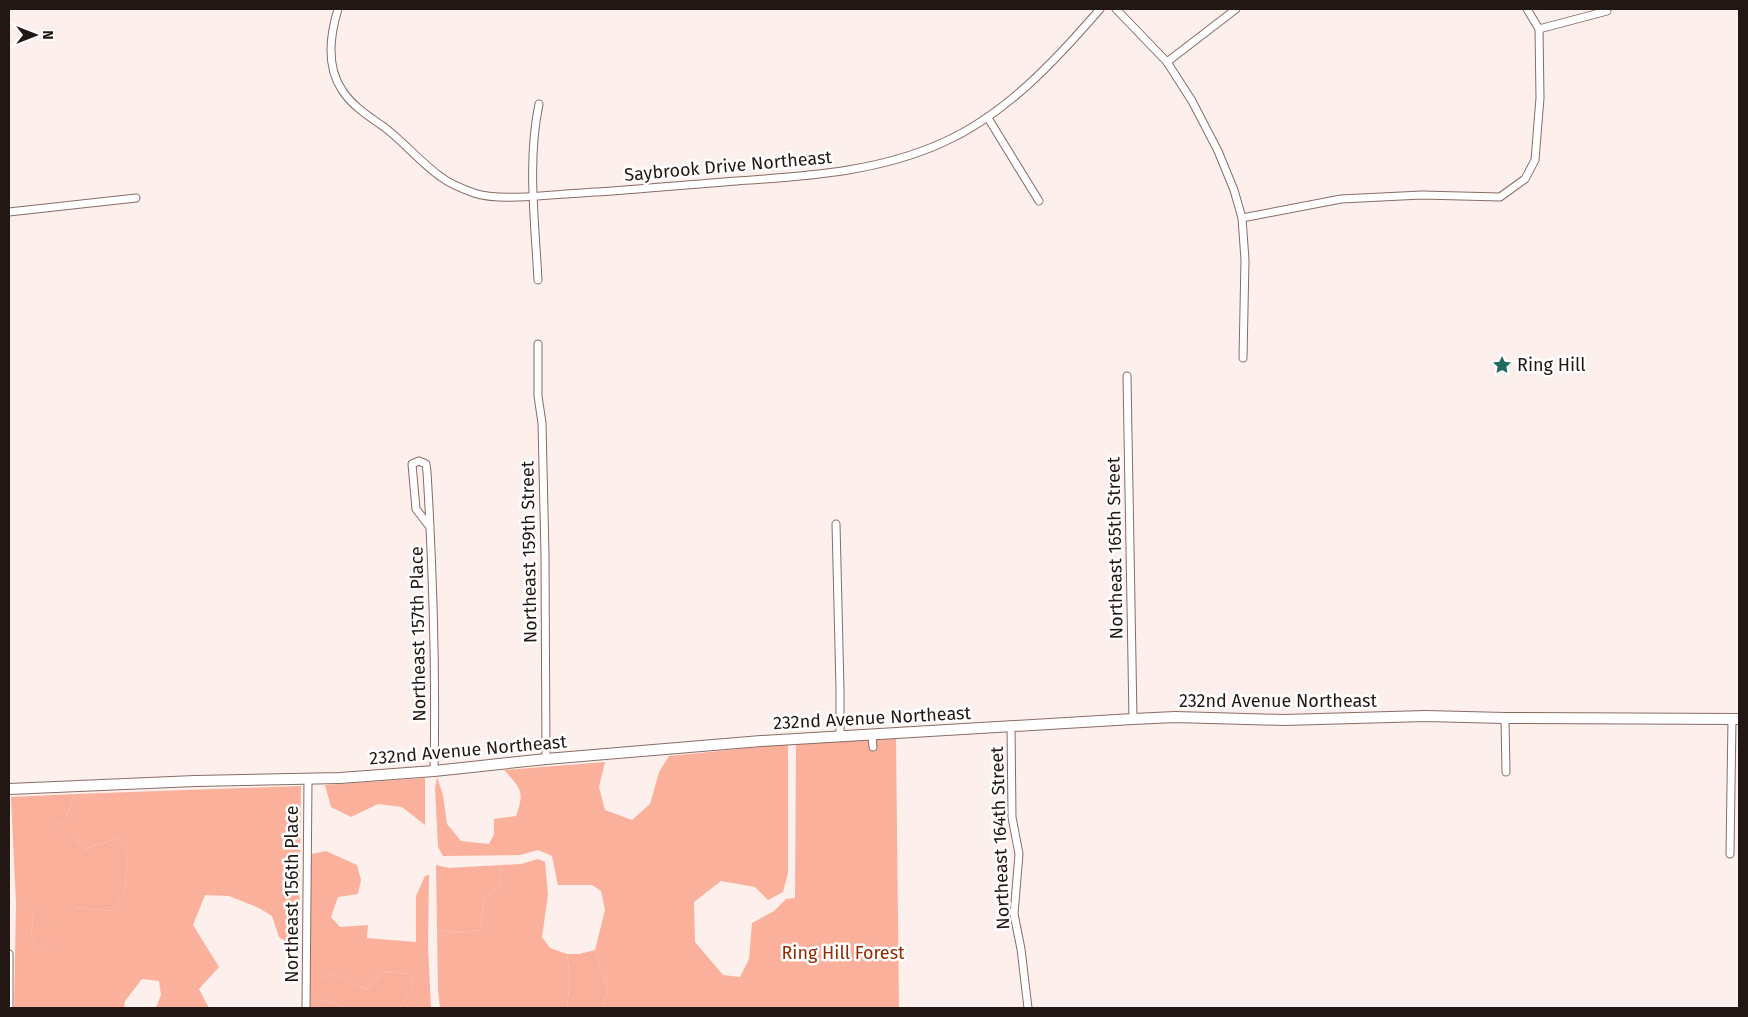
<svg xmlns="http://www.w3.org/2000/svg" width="1748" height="1017" viewBox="0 0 1748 1017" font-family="'Fira Sans',sans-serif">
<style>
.green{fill:#f9af9a}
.forest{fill:#fab09b}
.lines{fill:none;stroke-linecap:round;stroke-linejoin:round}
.street-casing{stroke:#896c64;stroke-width:9}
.secondary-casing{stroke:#896c64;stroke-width:12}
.street{stroke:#fff;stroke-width:7}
.secondary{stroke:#fff;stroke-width:10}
.labels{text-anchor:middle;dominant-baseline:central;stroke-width:5;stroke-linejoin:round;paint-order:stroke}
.street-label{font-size:18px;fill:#231714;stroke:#fff}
.poi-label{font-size:18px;fill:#231714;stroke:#fff;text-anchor:start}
.park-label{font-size:18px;fill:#912902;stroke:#fff}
</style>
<rect width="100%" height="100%" fill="#fdf0ec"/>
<g class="green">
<path d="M75,794L67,815L50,830L72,836L85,849L118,838L127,854L125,891L111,911L75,907L50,944L38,950L31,936L34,911L27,902L16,903L11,797Z"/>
<path d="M436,865L449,868L501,865L499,886L484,898L480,930L456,932L437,929Z"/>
<path d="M595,950L608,991L601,1008H567L570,978L567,954H579Z"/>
<path d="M385,972L410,974L413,989L399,1008H347L320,999L319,980L333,974L367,990Z"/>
</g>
<g class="forest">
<path d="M896,738L899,1008H601L608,991L595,950L605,910L601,891L592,885H558L552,856L538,850L520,855L443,856L438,847L435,788L437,777L443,795L447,824L461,841L489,844L494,834V819L516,816C525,791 521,789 504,770L605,762L599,787L605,810L632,820L650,804L659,772L669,756L788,744V873L783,892L768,900L755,887L721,881L694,902L695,942L723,975L740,977L749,959L752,923L774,911L786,899L795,898L796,744Z"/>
<path d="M425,778V825L402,807L378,804L351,817L331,807L325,785Z"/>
<path d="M301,786L299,947H294L279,937L272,916L259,908L229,896L205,895L193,925L219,967L199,989L209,1008H156L161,995L159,981L142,979L125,1001L124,1008H14L16,903L27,901L34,911L31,936L38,950L50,944L53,917L75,907L111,911L125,891L127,854L118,838L85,849L72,836L53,838L50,830L67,815L75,794Z"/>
<path d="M326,851L357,865L361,880L358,894L338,897L331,917L340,927L368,925L367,938L416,942V896L425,876L429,875L428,946L431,1008H399L413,989L410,974L385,972L367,990L333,974L320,980V999L347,1008H310L311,854Z"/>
<path d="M538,859L545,862L548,895L542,937L550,948L567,954L570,978L567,1008H440L438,990L437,929L456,932L480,930L484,898L499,886L501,865L521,864Z"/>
</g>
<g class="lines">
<g class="street-casing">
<g id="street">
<path d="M338,9C330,35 326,66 342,90C352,106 370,117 384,127C404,142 420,162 441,177C450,184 463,189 474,193C499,202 555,194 582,193C634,190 685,185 737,181C807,176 879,172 944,142C1006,114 1056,60 1100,9"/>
<path d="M1116,9L1167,62L1192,101L1218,151L1234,190L1242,218L1245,260L1243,358"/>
<path d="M1539,29L1607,11"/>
<path d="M1167,62L1236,9"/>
<path d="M988,118L1039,201"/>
<path d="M9,212L136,198"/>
<path d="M1242,218L1341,199L1422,195L1500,197L1525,179L1535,160L1540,98L1539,29L1527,9"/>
<path d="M538,280C535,222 527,161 539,104"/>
<path d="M538,344V396L542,423L545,555L546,759"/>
<path d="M1127,376L1133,719"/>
<path d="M836,524L840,689V737"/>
<path d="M430,527L416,509L412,464L419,461L426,464L427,472C433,571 436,671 434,771"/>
<path d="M1505,718L1506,772"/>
<path d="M1011,726L1012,817L1019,854L1014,914L1021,949L1028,1008"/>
<path d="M872,734L873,747"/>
<path d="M1730,854L1732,719"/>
<path d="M9,954V1008"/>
<path d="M306,1008L308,780"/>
</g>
</g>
<g class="secondary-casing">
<path id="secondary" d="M9,789L195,781L340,778L434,771L546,759L761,741L1133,719L1175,717L1284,720L1426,716L1505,718L1739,719"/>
</g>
<use href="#street" class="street"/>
<use href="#secondary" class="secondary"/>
</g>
<defs>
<g id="sight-bare" transform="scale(1.5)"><path d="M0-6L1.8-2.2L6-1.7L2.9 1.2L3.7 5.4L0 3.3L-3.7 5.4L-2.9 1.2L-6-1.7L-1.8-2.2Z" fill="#1f6a63" stroke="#fff" stroke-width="2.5" paint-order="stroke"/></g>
</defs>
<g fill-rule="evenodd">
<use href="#sight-bare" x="1502" y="365"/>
</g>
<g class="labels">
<g class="street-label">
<text transform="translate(728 166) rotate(-5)">Saybrook Drive Northeast</text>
<text transform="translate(1115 548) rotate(-91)">Northeast 165th Street</text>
<text transform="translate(529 552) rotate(-91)">Northeast 159th Street</text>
<text transform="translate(418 634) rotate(-91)">Northeast 157th Place</text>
<text x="1278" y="701">232nd Avenue Northeast</text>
<text transform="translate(872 718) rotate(-3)">232nd Avenue Northeast</text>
<text transform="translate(468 750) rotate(-5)">232nd Avenue Northeast</text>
<text transform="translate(1000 838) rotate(-92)">Northeast 164th Street</text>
<text transform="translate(292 894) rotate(-90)">Northeast 156th Place</text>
</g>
<g class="poi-label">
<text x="1517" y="365">Ring Hill</text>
</g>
<g class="park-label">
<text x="843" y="953">Ring Hill Forest</text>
</g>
</g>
<rect width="1748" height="1017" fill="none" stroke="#231714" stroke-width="20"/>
<g transform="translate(35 35) rotate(90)" stroke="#ffffff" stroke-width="4" paint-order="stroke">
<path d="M0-4L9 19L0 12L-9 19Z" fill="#231714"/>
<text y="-8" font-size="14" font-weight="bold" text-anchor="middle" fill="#231714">N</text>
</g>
</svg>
